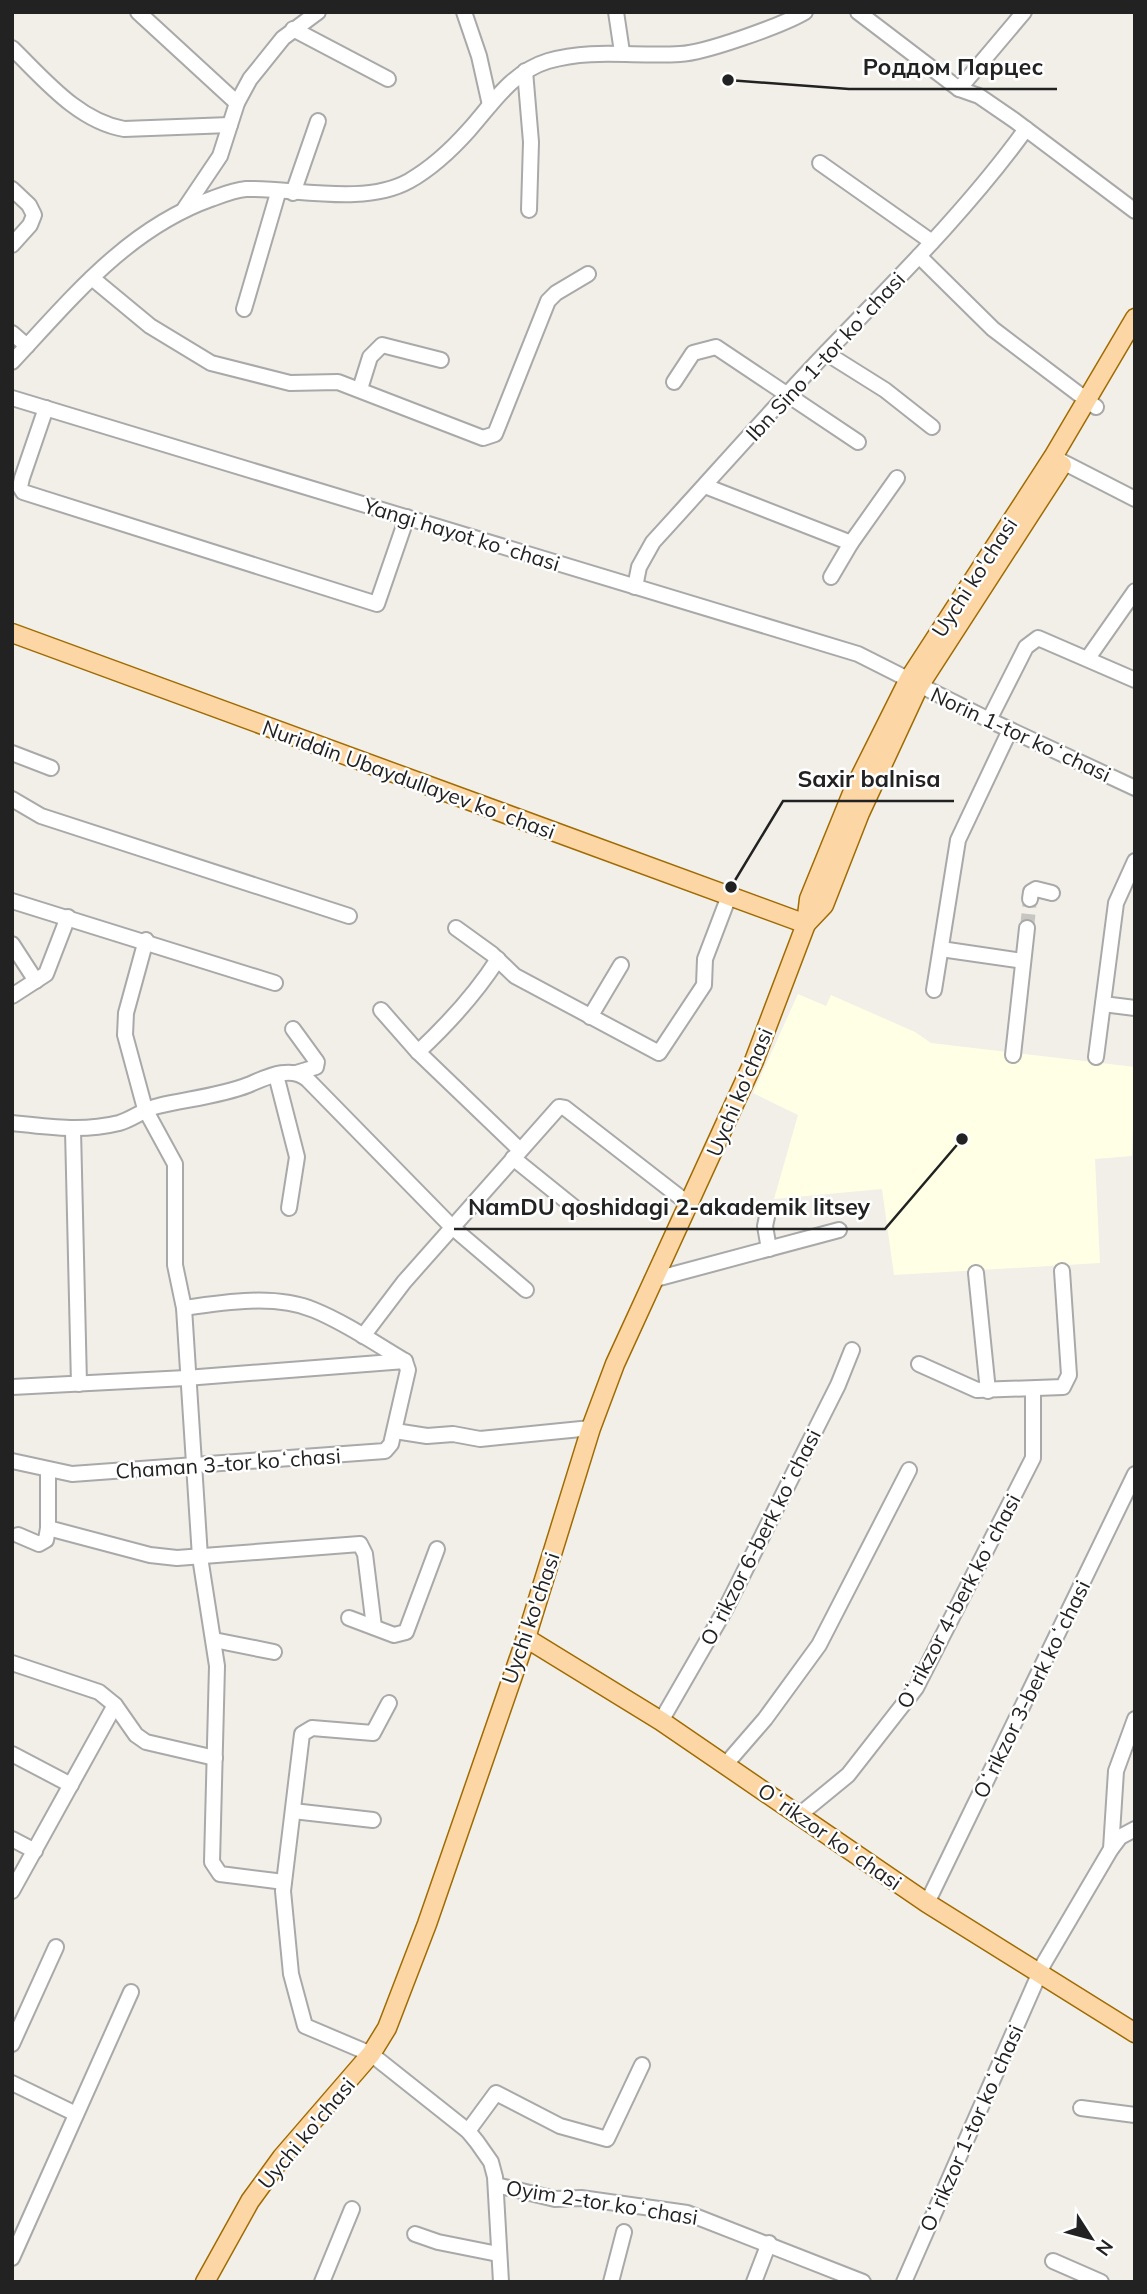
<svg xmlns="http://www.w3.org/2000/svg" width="1147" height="2294" viewBox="0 0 1147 2294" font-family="Mulish,sans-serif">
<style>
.education{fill:#ffffe5}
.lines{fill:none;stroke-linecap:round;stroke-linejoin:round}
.minor-tunnel{stroke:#c8c6c1;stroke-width:14;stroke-dasharray:14 7;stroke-linecap:butt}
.minor-casing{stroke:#a9a9a9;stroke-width:18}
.major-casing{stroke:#a06b00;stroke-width:21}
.minor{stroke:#fff;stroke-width:14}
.major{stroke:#fcd6a4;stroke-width:18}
.labels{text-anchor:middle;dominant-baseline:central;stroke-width:5;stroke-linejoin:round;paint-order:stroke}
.street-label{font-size:21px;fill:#222;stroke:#fff}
.leader{fill:none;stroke:#222;stroke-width:2.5}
.callout-dot{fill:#222;stroke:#fff;stroke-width:2.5}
.callout-label{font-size:23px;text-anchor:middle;font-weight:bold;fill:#222;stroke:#fff;stroke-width:5;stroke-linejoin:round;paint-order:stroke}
</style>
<rect width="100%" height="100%" fill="#f2efe9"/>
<path class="education" d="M798,994L826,1006L831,995L915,1032L931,1043L1135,1067L1132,1156L1095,1159L1100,1263L894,1275L882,1189L774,1199L798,1115L753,1093Z"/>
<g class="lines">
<path class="minor-tunnel" d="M1027,928L1030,899"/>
<g class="minor-casing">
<g id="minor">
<path d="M138,12L237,103"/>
<path d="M464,12L479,56L490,105"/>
<path d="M616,12L622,52"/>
<path d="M858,12L959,89L979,96L1014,120L1135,211"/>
<path d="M293,29L388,79"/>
<path d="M12,48C44,79 78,121 124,129L230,125"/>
<path d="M525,71L531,142L529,210"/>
<path d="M959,89L1024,12"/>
<path d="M820,163L932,242"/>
<path d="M12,189L29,205L34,215L30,225L12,245"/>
<path d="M293,193L318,121"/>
<path d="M185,208L220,156L237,103L250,79L283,38L318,12"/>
<path d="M919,256L993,329L1096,407"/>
<path d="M92,278L150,326L211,363L290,383L338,382L483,438L495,434L548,301L556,293L588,274"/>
<path d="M244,309L278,193"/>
<path d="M12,333L27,346"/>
<path d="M826,353L885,390L932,427"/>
<path d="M12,362C71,299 127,229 211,199C222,195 234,190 246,189C295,188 364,206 409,181C430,169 453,148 469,130C493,103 512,72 548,61C592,48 635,57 680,54C705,53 783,25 805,12"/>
<path d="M674,382L693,353L716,347L858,442"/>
<path d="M360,389L370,357L382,345L441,360"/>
<path d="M12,398L858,654L989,720L1135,788"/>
<path d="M46,408L22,478L20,487L23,492L377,604L407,517"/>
<path d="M1055,458L1135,499"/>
<path d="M705,486L851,543L897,478"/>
<path d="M831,577L851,543"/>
<path d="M635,587L639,567L653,542C709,481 764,418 821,358C892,284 966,212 1026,129"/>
<path d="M1088,658L1135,591"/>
<path d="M989,720L1026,647L1038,638L1135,680"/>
<path d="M12,753L51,768"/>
<path d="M12,799L41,816L349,916"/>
<path d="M1030,899L1031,892L1036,889L1052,893"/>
<path d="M12,901L275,983"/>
<path d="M456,928L492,954L515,976L659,1053L704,985L705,959L729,896"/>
<path d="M146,940L126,1013L125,1035L145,1109L175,1164V1265L184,1308L200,1557L217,1666L212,1862L220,1874L284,1882"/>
<path d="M12,944L36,981"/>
<path d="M941,949L1023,961"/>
<path d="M498,959C475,995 449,1023 418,1052L520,1150"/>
<path d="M934,990L958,840L1010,730"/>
<path d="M12,996L46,974L68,917"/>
<path d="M1103,1004L1135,1008"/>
<path d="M381,1010L418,1052"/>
<path d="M590,1017L621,965"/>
<path d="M293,1029L317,1062L316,1067L296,1073"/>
<path d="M1013,1055L1027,928"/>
<path d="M1096,1057L1116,903L1135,861"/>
<path d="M276,1075L297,1157L289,1208"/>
<path d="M12,1123C49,1127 83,1132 119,1123C133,1119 144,1109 158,1106C187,1099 220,1096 248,1085C265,1078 291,1064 308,1080L452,1227L526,1290"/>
<path d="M73,1130L79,1384"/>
<path d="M513,1158L575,1208"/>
<path d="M768,1212L765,1226L769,1249"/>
<path d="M976,1273L988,1391"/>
<path d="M652,1280L839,1230"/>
<path d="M184,1308C224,1302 276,1294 314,1310C346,1323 376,1344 405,1361"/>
<path d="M363,1336L404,1282L559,1107L565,1108L690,1205"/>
<path d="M919,1364L977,1390L1063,1387L1069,1375L1062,1271"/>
<path d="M12,1387L186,1378L405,1361L408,1370L391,1444L385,1451L72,1474L12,1461"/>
<path d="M395,1431L427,1436L453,1434L480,1439L591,1428"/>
<path d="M48,1470V1528L150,1555L177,1558L360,1544L365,1554L374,1627"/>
<path d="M18,1535L39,1544L46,1540L48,1528"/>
<path d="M349,1618L394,1635L406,1632L437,1549"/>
<path d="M214,1640L274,1652"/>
<path d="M12,1663L99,1692L115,1705L136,1735L146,1742L215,1758"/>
<path d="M389,1703L373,1733L312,1728L302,1734L283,1891L291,1974L305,2026L371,2054L468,2131L477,2142L491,2162L495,2177L501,2282"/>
<path d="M661,1721L725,1610L838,1385L852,1350"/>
<path d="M12,1754L71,1785"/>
<path d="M726,1764L765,1719L819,1645L909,1470"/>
<path d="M293,1811L373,1820"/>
<path d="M798,1816L848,1775L916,1688L1033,1458V1389"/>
<path d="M12,1839L35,1851"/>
<path d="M1111,1849L1116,1771L1135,1719"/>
<path d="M12,1891L115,1705"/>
<path d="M927,1903L1135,1474"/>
<path d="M12,2044L56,1947"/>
<path d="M12,2083L76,2114"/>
<path d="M1081,2108L1135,2115"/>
<path d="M468,2131L496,2093L560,2126L607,2139L642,2065"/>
<path d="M496,2185L555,2199L581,2198L687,2213L863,2282"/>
<path d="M415,2234L438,2242L498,2254"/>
<path d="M12,2258L131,1992"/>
<path d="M1053,2261L1101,2282"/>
<path d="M322,2282L352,2209"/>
<path d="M611,2282L624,2232"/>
<path d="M754,2282L769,2243"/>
<path d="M904,2282L1044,1963L1111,1849L1120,1837L1135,1829"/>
</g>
</g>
<g class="major-casing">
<g id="major">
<path d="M12,633L806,924"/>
<path d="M806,924L824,905L860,813L919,686L1062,465"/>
<path d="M526,1638L661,1721L927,1903L1135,2033"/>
<path d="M205,2282L250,2201L282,2157L371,2054L387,2028L427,1924L526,1638L591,1428L615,1364L754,1061L806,924L809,899L853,791L909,679L1053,457L1135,318"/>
</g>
</g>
<use href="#minor" class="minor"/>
<use href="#major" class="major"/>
</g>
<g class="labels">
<g class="street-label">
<text transform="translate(825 356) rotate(-47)">Ibn Sino 1-tor koʻchasi</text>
<text transform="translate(462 534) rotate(17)">Yangi hayot koʻchasi</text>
<text transform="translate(974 577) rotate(-57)">Uychi ko'chasi</text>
<text transform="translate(1021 734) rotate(25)">Norin 1-tor koʻchasi</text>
<text transform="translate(409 779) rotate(20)">Nuriddin Ubaydullayev koʻchasi</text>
<text transform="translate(739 1092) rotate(-67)">Uychi ko'chasi</text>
<text transform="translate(228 1463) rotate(-4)">Chaman 3-tor koʻchasi</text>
<text transform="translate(760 1537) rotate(-63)">Oʻrikzor 6-berk koʻchasi</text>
<text transform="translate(958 1601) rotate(-62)">Oʻrikzor 4-berk koʻchasi</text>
<text transform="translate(530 1618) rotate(-71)">Uychi ko'chasi</text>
<text transform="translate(1031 1689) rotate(-64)">Oʻrikzor 3-berk koʻchasi</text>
<text transform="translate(830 1836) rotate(35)">Oʻrikzor koʻchasi</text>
<text transform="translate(971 2128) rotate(-66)">Oʻrikzor 1-tor koʻchasi</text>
<text transform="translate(306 2133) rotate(-50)">Uychi ko'chasi</text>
<text transform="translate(602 2202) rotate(9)">Oyim 2-tor koʻchasi</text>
</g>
</g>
<path class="leader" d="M728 80L849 89H1057M731 887L783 801H954M962 1139L885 1229H454"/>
<g class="callout-dot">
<circle cx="728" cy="80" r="7"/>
<circle cx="731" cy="887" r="7"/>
<circle cx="962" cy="1139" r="7"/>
</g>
<g class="callout-label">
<text x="953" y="75">Роддом Парцес</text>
<text x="869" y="787">Saxir balnisa</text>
<text x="669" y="1215">NamDU qoshidagi 2-akademik litsey</text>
</g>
<rect width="1147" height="2294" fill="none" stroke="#222222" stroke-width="28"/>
<g transform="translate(1091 2238) rotate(126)" stroke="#ffffff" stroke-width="5" paint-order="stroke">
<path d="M0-5L12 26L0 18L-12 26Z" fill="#222222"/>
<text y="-10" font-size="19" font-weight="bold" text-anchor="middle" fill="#222222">N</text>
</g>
</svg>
